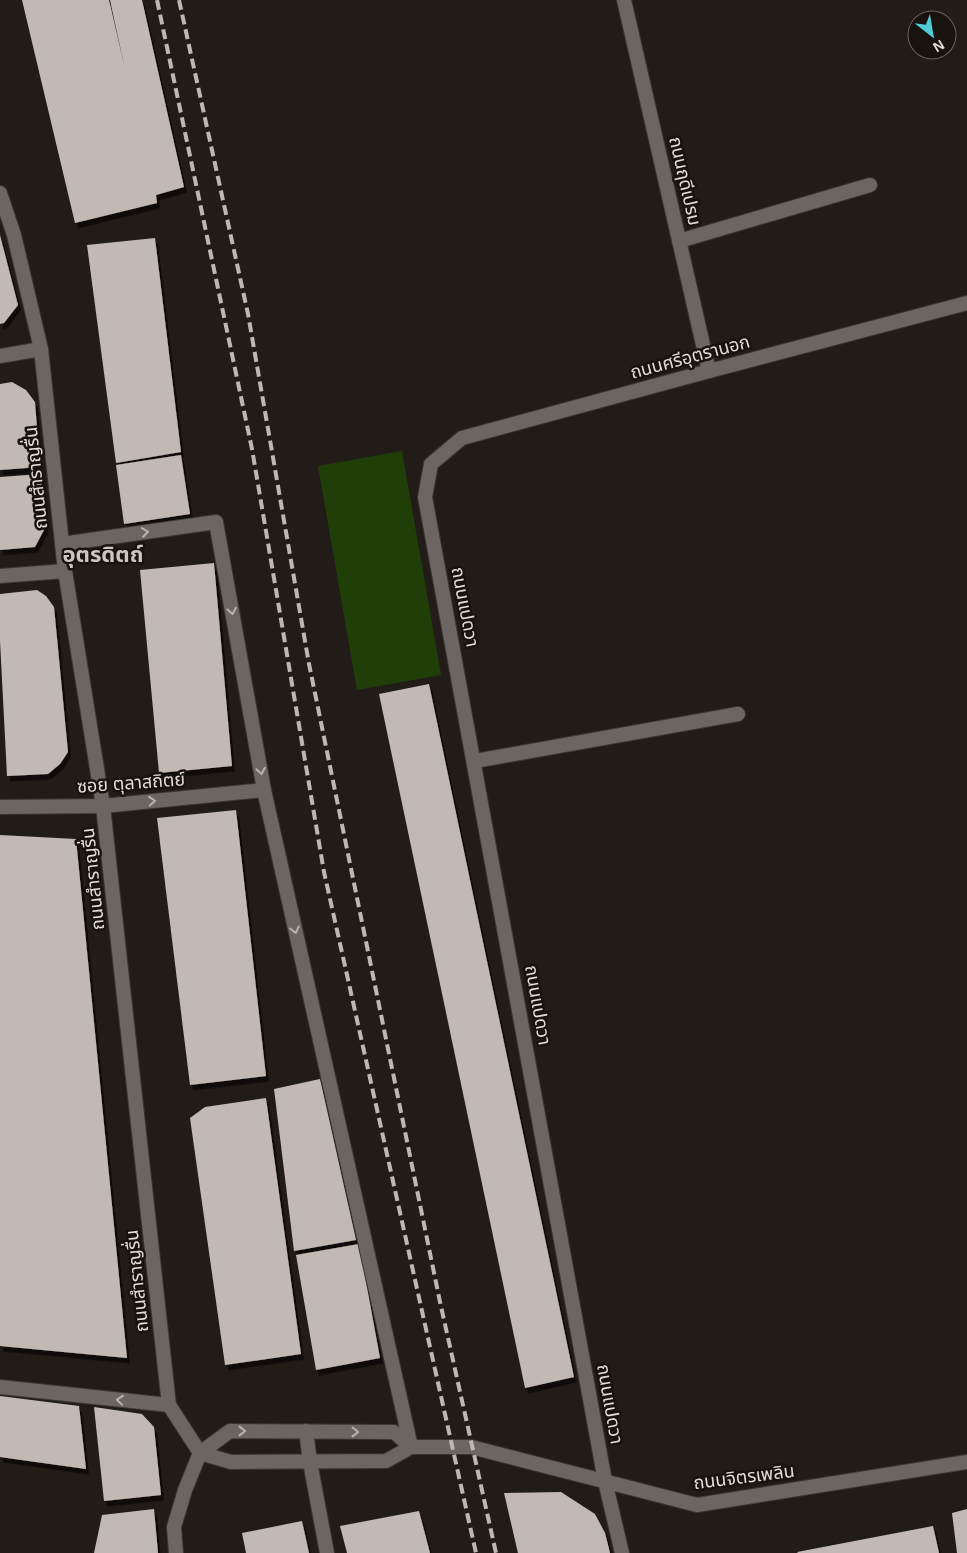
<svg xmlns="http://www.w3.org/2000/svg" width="967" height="1553" viewBox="0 0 967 1553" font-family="Arial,'Noto Sans Thai',sans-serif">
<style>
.green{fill:#203f08}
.building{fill:#c2b9b5;filter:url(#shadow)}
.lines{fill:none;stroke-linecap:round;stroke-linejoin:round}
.service-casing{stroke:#3b3634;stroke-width:16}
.minor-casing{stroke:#3b3634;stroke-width:16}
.tertiary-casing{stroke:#3b3634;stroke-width:16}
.secondary-casing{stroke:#3b3634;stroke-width:16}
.service{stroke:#6d6561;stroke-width:14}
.minor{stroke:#6d6561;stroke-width:14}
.tertiary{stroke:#6d6561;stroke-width:14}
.secondary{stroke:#6d6561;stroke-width:14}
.rail{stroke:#bcb8b5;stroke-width:4;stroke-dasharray:10 5;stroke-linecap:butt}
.oneway{stroke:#b8b3b0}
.labels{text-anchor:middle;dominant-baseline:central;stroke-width:5;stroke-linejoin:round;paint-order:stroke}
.street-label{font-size:18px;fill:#e1ddda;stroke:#191310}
.district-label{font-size:22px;font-weight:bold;fill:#cec5c0;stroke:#191310}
</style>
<defs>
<filter id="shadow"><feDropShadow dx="3" dy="5.5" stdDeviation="0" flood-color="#0009"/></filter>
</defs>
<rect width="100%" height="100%" fill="#221c19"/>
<path class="green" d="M402,451L441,675L357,690L318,466Z"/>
<g class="building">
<path d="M22,0H109L125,69L110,0H142L184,187L156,195L157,203L75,223Z"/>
<path d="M0,235L18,305L4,323L0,324Z"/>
<path d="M155,238L181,452L116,463L87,245Z"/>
<path d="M12,382L26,390L35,402L40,467L0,470V384Z"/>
<path d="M181,455L190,514L124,524L116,465Z"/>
<path d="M41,474L45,528L35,547L0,550V477Z"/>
<path d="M214,563L232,766L159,773L140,570Z"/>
<path d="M37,590L46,596L54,607L68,752L60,764L48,774L7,776L0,641V594Z"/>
<path d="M429,684L574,1377L525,1388L379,694Z"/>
<path d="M236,810L266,1076L190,1085L157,818Z"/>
<path d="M0,835L76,839L127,1358L0,1346Z"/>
<path d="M320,1079L356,1240L294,1251L274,1089Z"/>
<path d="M266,1098L301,1354L225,1365L190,1118L205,1107Z"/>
<path d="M359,1244L380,1358L316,1370L296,1255Z"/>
<path d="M0,1396L79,1406L86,1469L0,1457Z"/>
<path d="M94,1407L142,1414L154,1427L161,1495L104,1501Z"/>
<path d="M561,1492L595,1514L605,1533L610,1553H518L504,1493Z"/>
<path d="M154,1509L158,1553H94L102,1515Z"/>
<path d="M967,1509V1553H957L952,1513Z"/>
<path d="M419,1511L430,1553H347L340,1526Z"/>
<path d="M302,1521L309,1553H246L242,1533Z"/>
<path d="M933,1526L939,1553H798L797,1552Z"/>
</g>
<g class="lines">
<g class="service-casing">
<g id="service">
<path d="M679,241L870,185"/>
<path d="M475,761L738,714"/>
</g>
</g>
<g class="minor-casing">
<g id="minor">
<path d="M0,356L41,349"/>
<path d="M62,544L216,522L264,790L411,1447"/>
<path d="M0,576L65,571"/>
<path d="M0,807L103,806L264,790"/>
<path d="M0,1387L169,1405"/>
<path d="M306,1431L310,1462L327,1553"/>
<path d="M200,1453L231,1462L386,1461L411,1447H471L697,1505L967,1462"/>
<path d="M200,1453L230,1431L394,1432L411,1447"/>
</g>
</g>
<g class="tertiary-casing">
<g id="tertiary">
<path d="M0,193L14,235L41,349L65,571L103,806L169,1405L200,1453L185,1490L174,1527L176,1553"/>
<path d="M622,1553L605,1481L425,497L431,464L462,438L709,371"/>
</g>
</g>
<g class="secondary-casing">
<path id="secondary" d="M624,0L709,371L967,303"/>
</g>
<use href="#service" class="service"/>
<use href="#minor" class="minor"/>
<use href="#tertiary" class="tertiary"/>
<use href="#secondary" class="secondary"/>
<g class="rail">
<path d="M157,0L252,449L324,872L476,1553"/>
<path d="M179,0L248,314L309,664L440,1302L496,1553"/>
</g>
</g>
<defs><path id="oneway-chevron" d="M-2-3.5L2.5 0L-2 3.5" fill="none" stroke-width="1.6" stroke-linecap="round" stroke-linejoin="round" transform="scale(1.25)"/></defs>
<g class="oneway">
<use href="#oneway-chevron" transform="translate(145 532) rotate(-8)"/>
<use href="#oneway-chevron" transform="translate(232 611) rotate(80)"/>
<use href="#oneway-chevron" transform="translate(261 771) rotate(80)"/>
<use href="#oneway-chevron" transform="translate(152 801) rotate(-5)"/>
<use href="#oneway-chevron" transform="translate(295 930) rotate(77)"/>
<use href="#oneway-chevron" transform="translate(120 1400) rotate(-174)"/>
<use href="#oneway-chevron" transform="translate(242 1431)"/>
<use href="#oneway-chevron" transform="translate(355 1432) rotate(1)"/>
</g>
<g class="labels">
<g class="street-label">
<text transform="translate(685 181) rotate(77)">ถนนฤดีเปรม</text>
<text transform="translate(690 357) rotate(-15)">ถนนศรีอุตรานอก</text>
<text transform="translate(36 478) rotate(-96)">ถนนสำราญรื่น</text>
<text transform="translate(465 607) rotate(79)">ถนนแปดวา</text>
<text transform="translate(131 783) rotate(-4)">ซอย ตุลาสถิตย์</text>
<text transform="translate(93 879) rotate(-96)">ถนนสำราญรื่น</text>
<text transform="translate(538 1005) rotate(80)">ถนนแปดวา</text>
<text transform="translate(137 1281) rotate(-96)">ถนนสำราญรื่น</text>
<text transform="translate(610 1404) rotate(80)">ถนนแปดวา</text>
<text transform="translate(744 1477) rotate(-7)">ถนนจิตรเพลิน</text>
</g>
<g class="district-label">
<text x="103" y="554">อุตรดิตถ์</text>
</g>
</g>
<g transform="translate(932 35) rotate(149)"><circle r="24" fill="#191310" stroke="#696461"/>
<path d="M0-4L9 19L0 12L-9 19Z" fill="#52cbda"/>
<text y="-8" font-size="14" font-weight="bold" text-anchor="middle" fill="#e1ddda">N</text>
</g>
</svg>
